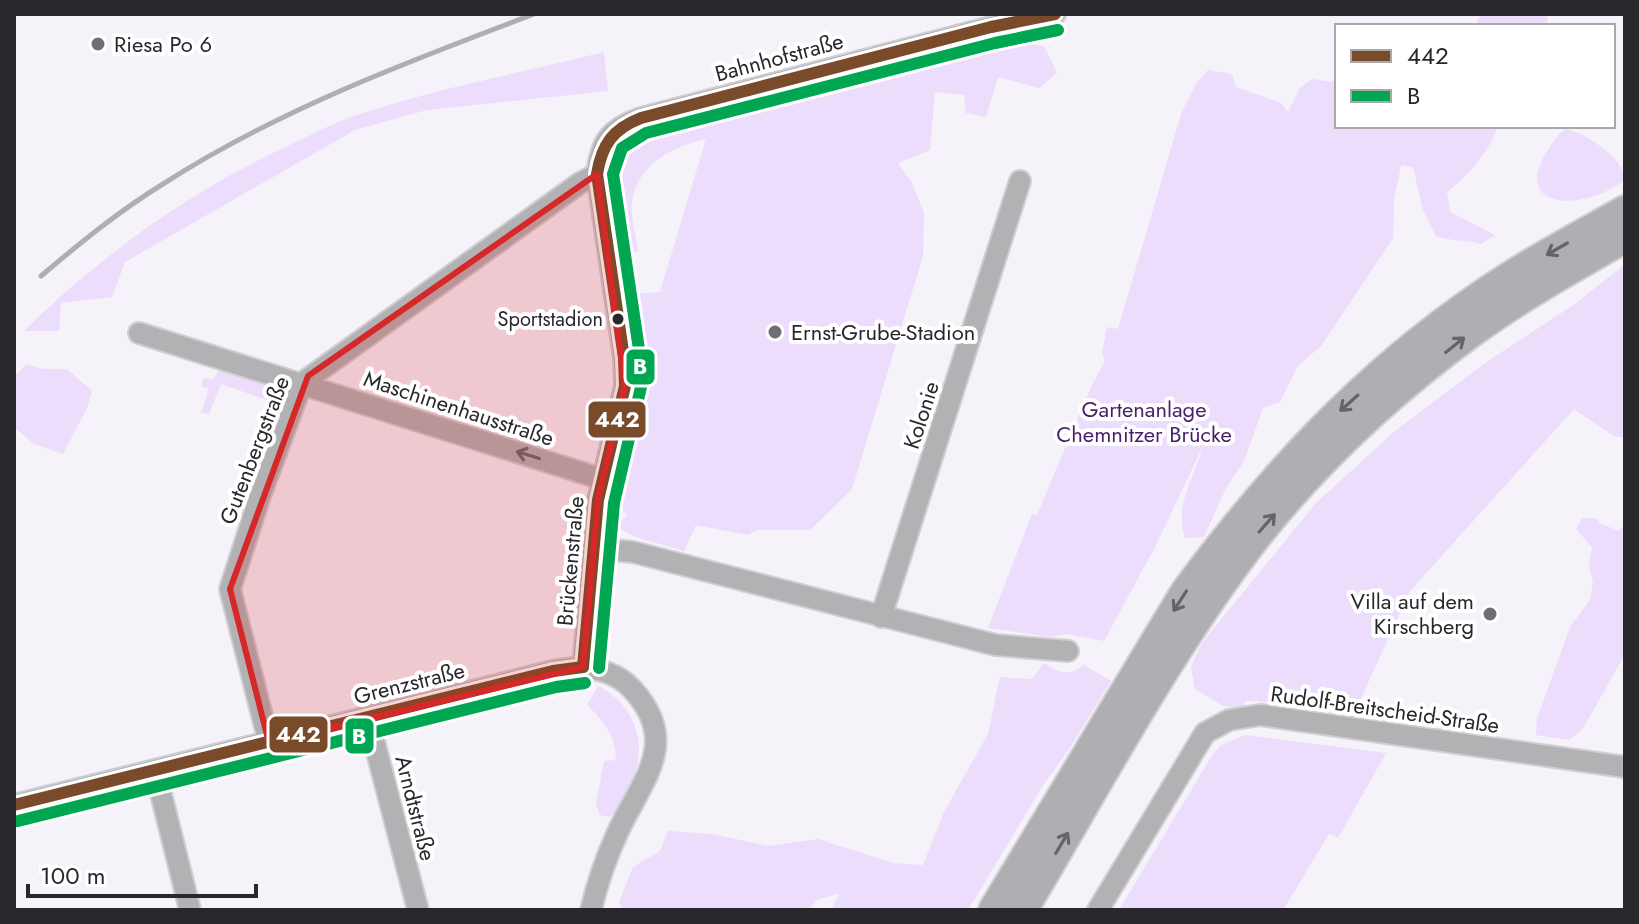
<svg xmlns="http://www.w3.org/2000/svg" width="1639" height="924" viewBox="0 0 1639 924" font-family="Jost,sans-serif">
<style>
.green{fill:#ebddfb}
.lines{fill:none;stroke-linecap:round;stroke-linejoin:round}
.minor-casing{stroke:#d0ced3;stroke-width:24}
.highway-casing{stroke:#d0ced3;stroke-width:34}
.minor{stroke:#b2b1b3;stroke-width:20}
.highway{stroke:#afaeb2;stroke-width:30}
.rail{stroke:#afaeb2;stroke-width:5}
.bus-1-casing{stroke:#fff;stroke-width:18}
.bus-2-casing{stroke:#fff;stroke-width:18}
.bus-1{stroke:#7a4b2a;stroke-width:12}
.bus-2{stroke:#00a651;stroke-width:12}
.oneway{stroke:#656468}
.oneway2{stroke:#676569}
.marked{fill:#d62828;fill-opacity:0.2;stroke:#d62828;stroke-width:6;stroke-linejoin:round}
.poi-dot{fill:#706e74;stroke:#fff;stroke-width:3}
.bus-dot{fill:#29272c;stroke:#fff;stroke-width:3}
.labels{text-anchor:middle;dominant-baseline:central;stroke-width:8;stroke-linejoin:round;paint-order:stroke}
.bus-label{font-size:20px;fill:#29272c;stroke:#fff;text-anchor:end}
.poi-label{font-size:22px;fill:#29272c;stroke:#fff;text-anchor:start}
.street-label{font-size:22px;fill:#29272c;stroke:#fff}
.park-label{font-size:22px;fill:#481f6b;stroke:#fff}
.line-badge{stroke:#fff;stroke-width:3}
.badge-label{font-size:22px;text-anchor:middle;font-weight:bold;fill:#fff}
</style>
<rect width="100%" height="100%" fill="#f5f2f9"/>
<g class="green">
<path d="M1481,14H1546L1548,19L1545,26H1475Z"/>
<path d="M1007,41L1044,46L1057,73L1039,88L998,77L986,117L966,113L964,95L935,92L930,150L898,163L912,183L924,213L923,256L852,489L810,530H757L748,535L696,525L684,551L636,537L614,526L627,516L621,507L612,511L634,368L630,299L636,294L660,292L706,139C674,146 638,163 632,201C630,216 636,237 638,252L621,250L612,183L619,151L645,136L701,117Z"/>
<path d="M604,52L608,91L427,110L355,130L125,262L112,297L61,303L59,331H24C104,252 194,189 296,142C314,134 333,123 351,117C432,89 521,73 604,52Z"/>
<path d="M1208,70L1232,74L1236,87L1281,103L1288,112L1300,88L1312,79L1331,82L1337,79V126H1498C1486,156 1472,172 1447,192L1450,212L1495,235L1481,244C1465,239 1452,242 1436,236L1423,210L1413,167L1401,165L1394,200L1393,238L1321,346L1297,367L1280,402L1263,408L1244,461L1226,488L1204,537L1185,538C1174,502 1195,478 1203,446L1155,547L1104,641L1067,634L1051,637L988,628L1032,514L1037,515L1090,389L1105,361L1102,353L1107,327L1118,329L1182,111L1198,81Z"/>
<path d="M1566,129C1587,134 1623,157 1625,180C1616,186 1607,192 1597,195C1560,209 1519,199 1546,153C1552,144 1557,134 1566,129Z"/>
<path d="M1625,264V437H1615L1574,409L1410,591L1357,707L1246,701L1241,708L1223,706L1195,689L1191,667L1202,643L1316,503L1395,431L1488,361L1575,304Z"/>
<path d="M27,364L43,369H67L92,391L87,408L63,454L34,444L14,427V376Z"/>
<path d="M220,368L278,388L282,399L272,429L267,427L275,403L221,384L209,414L201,413L209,389L201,386L204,378L213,380Z"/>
<path d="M1582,518H1596L1600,523L1618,531L1625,524V654L1582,730L1569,740L1536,735L1537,719L1570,627L1590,600L1593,583L1589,565L1592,547L1576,529Z"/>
<path d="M1044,663C1061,673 1067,677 1084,665L1111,681L1071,746L1042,787L968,910H831L840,893L816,900L809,910H623L619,902L633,867L660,851L668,831L712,834L769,846L818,839L893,863L923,865L944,812L988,734L1000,677L1032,679Z"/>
<path d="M598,686C628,700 645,734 637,766C633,783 623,798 615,813L609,817L600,815L596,805L604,761L616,760C616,736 605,722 587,705Z"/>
<path d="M1245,735L1386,753L1338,838L1329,834L1283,910H1119L1213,754L1221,745Z"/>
</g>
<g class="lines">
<g class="minor-casing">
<g id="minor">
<path d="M139,333L602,479"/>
<path d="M593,548L633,552L976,640L996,645L1068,651"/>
<path d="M881,617L1020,181"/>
<path d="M583,667L598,500L625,386L624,358L597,174C601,141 610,129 641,118L991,27L1055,14"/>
<path d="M368,718L418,910"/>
<path d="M269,743L230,589L260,496L302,383L580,183L597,174"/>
<path d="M155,770L190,910"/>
<path d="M14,805L553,671C582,665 612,667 633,690C682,744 640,782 617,834C606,858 597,884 591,910"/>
<path d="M1098,910L1205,733L1229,720L1260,715L1625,767"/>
</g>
</g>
<g class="highway-casing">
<g id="highway">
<path d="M994,910L1186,592C1272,476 1363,377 1483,295C1528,264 1577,238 1625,211"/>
<path d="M1022,910C1096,786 1168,649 1256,536C1317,459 1392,390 1471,332C1519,297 1573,267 1625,237"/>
</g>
</g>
<use href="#minor" class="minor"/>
<use href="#highway" class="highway"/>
<path class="rail" d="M41,276C80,243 119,211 163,184C278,110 407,62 534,14"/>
<g class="bus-1-casing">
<g id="bus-1">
<path d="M583,667L598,500L625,386L624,358L597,174C602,144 613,129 641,118L991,27L1055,14"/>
<path d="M14,805L553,671L583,667"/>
</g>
</g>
<g class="bus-2-casing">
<g id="bus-2">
<path d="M599,668L614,503L641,387L640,356L613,174L622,148L646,133L995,43L1058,30"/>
<path d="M18,821L556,687L585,683"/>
</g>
</g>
<use href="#bus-1" class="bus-1"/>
<use href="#bus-2" class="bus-2"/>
</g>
<defs><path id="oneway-shaft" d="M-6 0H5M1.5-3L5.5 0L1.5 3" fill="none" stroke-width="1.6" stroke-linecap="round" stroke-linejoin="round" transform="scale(2)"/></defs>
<g class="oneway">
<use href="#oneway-shaft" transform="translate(1557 249) rotate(150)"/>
<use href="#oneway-shaft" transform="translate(1455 345) rotate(-39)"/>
<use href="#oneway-shaft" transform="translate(1349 403) rotate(138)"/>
<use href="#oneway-shaft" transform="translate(1267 523) rotate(-49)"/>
<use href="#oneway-shaft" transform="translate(1180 601) rotate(123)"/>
<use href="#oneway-shaft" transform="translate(1062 843) rotate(-59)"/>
</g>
<use class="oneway2" href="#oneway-shaft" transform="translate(528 455) rotate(-163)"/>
<path class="marked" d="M597,174L625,386L598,500L583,667L269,743L230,589L308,376Z"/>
<g class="poi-dot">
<circle cx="98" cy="44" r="8"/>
<circle cx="775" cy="332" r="8"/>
<circle cx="1490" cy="614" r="8"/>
</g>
<circle class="bus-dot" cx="618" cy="319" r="7"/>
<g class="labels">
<g class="bus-label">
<text x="603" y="319">Sportstadion</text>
</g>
<g class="poi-label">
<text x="114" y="44">Riesa Po 6</text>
<text x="791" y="332">Ernst-Grube-Stadion</text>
<text x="1474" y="601" text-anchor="end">Villa auf dem<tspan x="1474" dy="25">Kirschberg</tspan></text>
</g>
<g class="street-label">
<text transform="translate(779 57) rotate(-15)">Bahnhofstraße</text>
<text transform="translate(459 408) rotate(18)">Maschinenhausstraße</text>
<text transform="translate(921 415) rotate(-72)">Kolonie</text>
<text transform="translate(254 450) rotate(-69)">Gutenbergstraße</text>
<text transform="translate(570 561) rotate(-85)">Brückenstraße</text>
<text transform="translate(409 683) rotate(-14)">Grenzstraße</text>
<text transform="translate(1385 709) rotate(8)">Rudolf-Breitscheid-Straße</text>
<text transform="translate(416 808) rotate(76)">Arndtstraße</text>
</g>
<g class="park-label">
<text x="1144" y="409">Gartenanlage<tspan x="1144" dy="25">Chemnitzer Brücke</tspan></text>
</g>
</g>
<g class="line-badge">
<rect x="625" y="348" width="31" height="38" rx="8" fill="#00a651"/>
<rect x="587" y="400" width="60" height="39" rx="8" fill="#7a4b2a"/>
<rect x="268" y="715" width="61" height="39" rx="8" fill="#7a4b2a"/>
<rect x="344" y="717" width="31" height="38" rx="8" fill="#00a651"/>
</g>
<g class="badge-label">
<text x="640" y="374">B</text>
<text x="617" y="427">442</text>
<text x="298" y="742">442</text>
<text x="359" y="744">B</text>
</g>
<rect width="1639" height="924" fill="none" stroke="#29272c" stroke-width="32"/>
<rect x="1335" y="24" width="280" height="104" fill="#ffffff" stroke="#a9a9ab" stroke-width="2"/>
<rect x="1351" y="50" width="40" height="12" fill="#7a4b2a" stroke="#a9a9ab" stroke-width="2"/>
<text x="1407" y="64" font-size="24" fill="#29272c">442</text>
<rect x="1351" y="90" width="40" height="12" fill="#00a651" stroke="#a9a9ab" stroke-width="2"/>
<text x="1407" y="104" font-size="24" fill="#29272c">B</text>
<path d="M28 884v12h228v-12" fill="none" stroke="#29272c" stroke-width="4"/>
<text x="40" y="884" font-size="24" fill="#29272c" stroke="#ffffff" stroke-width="6" paint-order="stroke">100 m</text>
</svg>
